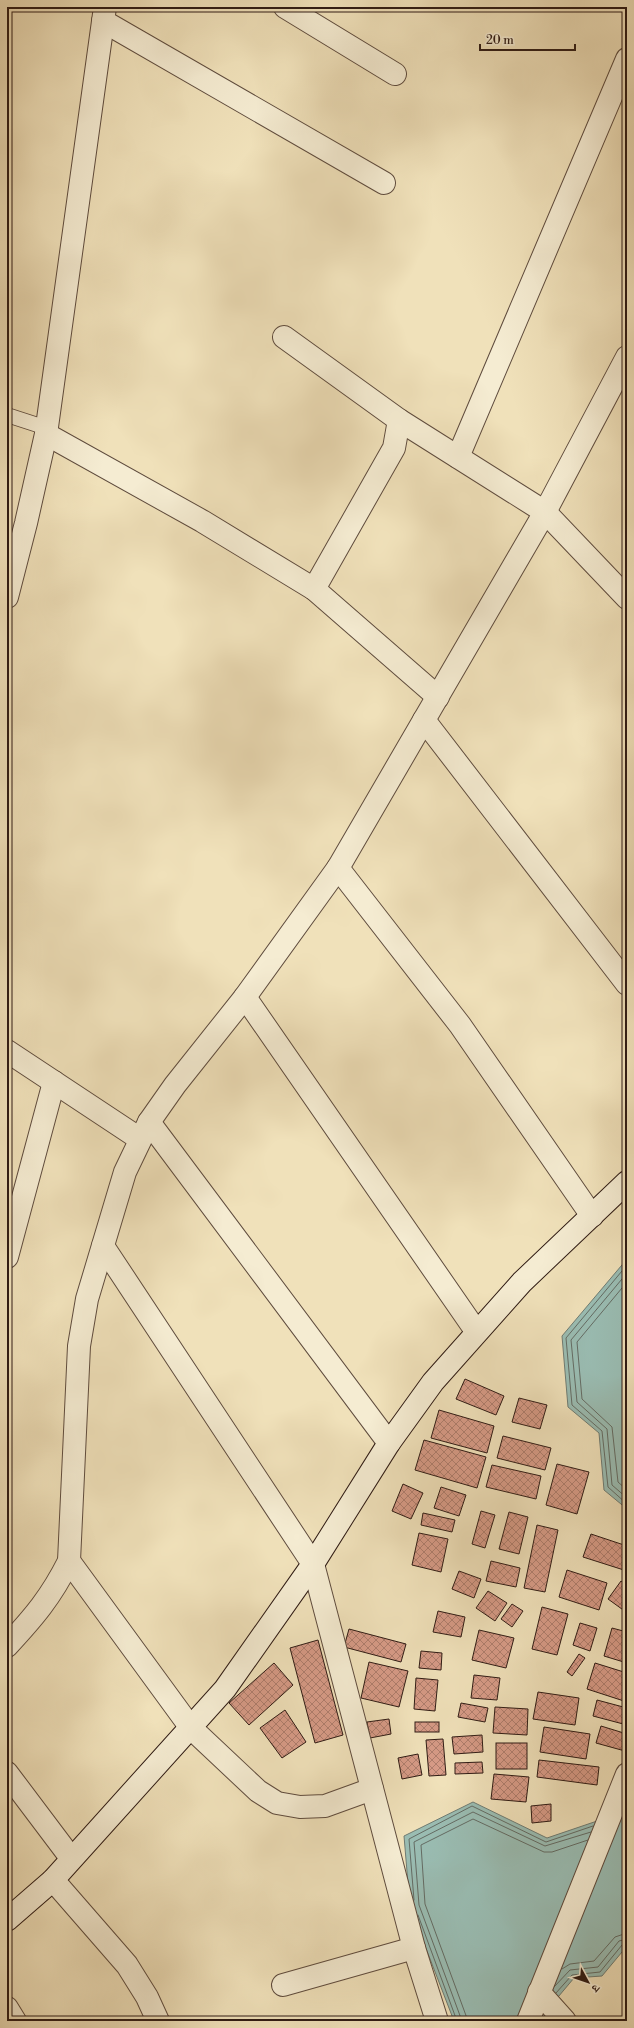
<svg xmlns="http://www.w3.org/2000/svg" width="634" height="2028" viewBox="0 0 634 2028" font-family="'Libre Bodoni','Noto Serif Devanagari',serif">
<style>
.water{fill:#9abdb3;stroke:#6f7c73}
.lines{fill:none;stroke-linecap:round;stroke-linejoin:round}
.shore{stroke:#646c64;stroke-width:1}
.building{fill:url(#building-cross-hatch);stroke:#2f1b14}
.lane-casing{stroke:#5f4c3e;stroke-width:16}
.street-casing{stroke:#5f4c3e;stroke-width:24}
.secondary-casing{stroke:#2f1b14;stroke-width:24}
.lane{stroke:#f5ecd2;stroke-width:14}
.street{stroke:#f5ecd2;stroke-width:22}
.secondary{stroke:#f5ecd2;stroke-width:22}
</style>
<defs>
<pattern id="building-cross-hatch" width="8" height="8" patternUnits="userSpaceOnUse"><rect width="8" height="8" fill="#d69a86"/><path d="M0 0l8 8M0 8l8-8" fill="none" stroke="#ae7d6c"/></pattern>
</defs>
<rect width="100%" height="100%" fill="#f0e1ba"/>
<filter id="stains"><feTurbulence type="fractalNoise" baseFrequency=".005" numOctaves="4"/><feColorMatrix values="0 0 0 0 .2 0 0 0 0 .09 0 0 0 0 .02 0 0 0 .5 -.17"/></filter>
<radialGradient id="worn" r=".72"><stop offset=".6" stop-color="#630" stop-opacity="0"/><stop offset="1" stop-color="#630" stop-opacity=".3"/></radialGradient>
<g class="water">
<path d="M627,1259V1509L604,1490L599,1433L568,1407L562,1336Z"/>
<path d="M627,1794V1946L602,1976L574,1978L548,2009L549,2021H454L410,1907L404,1836L473,1802L547,1838L603,1819Z"/>
</g>
<g class="lines">
<g class="shore">
<path d="M627,1265L566,1338L572,1405L602,1431L608,1487L627,1504"/>
<path d="M627,1273L571,1340L577,1402L607,1429L612,1485L627,1498"/>
<path d="M627,1282L577,1342L582,1399L612,1427L618,1482L627,1490"/>
<path d="M414,1900L409,1839L472,1806L546,1842L593,1826"/>
<path d="M418,1915L457,2021"/>
<path d="M562,1969L570,1964L594,1961L615,1937L627,1933"/>
<path d="M554,1987L570,1970L598,1967L619,1941L627,1939"/>
<path d="M556,1993L572,1975L600,1972L622,1945L627,1944"/>
<path d="M462,2021L419,1905L414,1842L473,1812L545,1846L591,1832"/>
<path d="M468,2021L425,1904L421,1845L473,1819L544,1852H552L588,1840"/>
</g>
</g>
<g class="building">
<path d="M465,1379L504,1396L496,1415L456,1399Z"/>
<path d="M519,1398L547,1405L540,1429L512,1422Z"/>
<path d="M439,1410L494,1426L487,1453L431,1438Z"/>
<path d="M503,1436L551,1448L545,1470L497,1458Z"/>
<path d="M424,1440L486,1457L477,1488L415,1470Z"/>
<path d="M557,1464L589,1472L577,1514L546,1505Z"/>
<path d="M492,1465L541,1476L536,1499L486,1487Z"/>
<path d="M403,1484L423,1493L411,1519L392,1511Z"/>
<path d="M441,1487L466,1495L459,1516L434,1508Z"/>
<path d="M481,1511L495,1515L485,1548L472,1544Z"/>
<path d="M509,1512L528,1517L519,1554L499,1549Z"/>
<path d="M423,1513L455,1520L452,1532L421,1525Z"/>
<path d="M537,1525L558,1530L545,1592L524,1588Z"/>
<path d="M419,1533L448,1539L441,1572L412,1565Z"/>
<path d="M591,1534L627,1546V1571L583,1557Z"/>
<path d="M491,1561L520,1568L516,1587L486,1581Z"/>
<path d="M567,1570L607,1583L599,1610L559,1597Z"/>
<path d="M459,1571L481,1579L474,1598L452,1589Z"/>
<path d="M621,1581L627,1585L626,1612L608,1599Z"/>
<path d="M488,1591L507,1603L495,1621L476,1608Z"/>
<path d="M512,1604L523,1611L512,1627L501,1619Z"/>
<path d="M542,1607L568,1614L557,1655L532,1649Z"/>
<path d="M438,1611L465,1617L461,1637L433,1632Z"/>
<path d="M580,1623L597,1628L590,1651L573,1645Z"/>
<path d="M612,1628L627,1632V1663L604,1656Z"/>
<path d="M349,1629L406,1644L401,1662L344,1647Z"/>
<path d="M479,1630L514,1638L506,1668L472,1660Z"/>
<path d="M318,1640L343,1735L315,1743L290,1648Z"/>
<path d="M421,1651L442,1653L441,1670L419,1668Z"/>
<path d="M579,1654L585,1658L572,1676L567,1672Z"/>
<path d="M369,1662L408,1671L399,1707L361,1698Z"/>
<path d="M274,1663L293,1685L249,1725L229,1703Z"/>
<path d="M595,1663L627,1673V1702L587,1689Z"/>
<path d="M474,1675L500,1678L497,1700L471,1698Z"/>
<path d="M416,1678L438,1680L435,1711L414,1709Z"/>
<path d="M538,1692L579,1698L575,1725L533,1719Z"/>
<path d="M597,1700L627,1708V1725L593,1716Z"/>
<path d="M461,1703L488,1708L485,1722L458,1717Z"/>
<path d="M495,1707L528,1709L527,1735L493,1733Z"/>
<path d="M285,1710L306,1742L282,1758L260,1728Z"/>
<path d="M389,1719L391,1734L370,1738L367,1722Z"/>
<rect x="415" y="1722" width="24" height="10"/>
<path d="M601,1726L627,1734L625,1751L596,1743Z"/>
<path d="M544,1727L590,1734L586,1759L540,1752Z"/>
<path d="M482,1735L483,1752L454,1754L452,1737Z"/>
<path d="M443,1739L446,1775L429,1776L426,1740Z"/>
<rect x="496" y="1743" width="31" height="26"/>
<path d="M418,1754L422,1775L402,1779L398,1758Z"/>
<path d="M539,1760L599,1767L597,1785L537,1777Z"/>
<path d="M482,1762L483,1773L455,1774V1763Z"/>
<path d="M494,1774L529,1777L526,1802L491,1799Z"/>
<path d="M551,1804V1821L532,1823L531,1806Z"/>
</g>
<g class="lines">
<g class="lane-casing">
<path id="lane" d="M7,415L47,428"/>
</g>
<g class="street-casing">
<g id="street">
<path d="M285,7L395,74"/>
<path d="M103,21L384,183"/>
<path d="M284,337L399,420L545,512L627,598"/>
<path d="M46,434L202,521L314,589L438,697"/>
<path d="M458,457L627,59"/>
<path d="M314,589L394,448L399,420"/>
<path d="M7,597L26,523L46,434L105,7"/>
<path d="M424,720L627,984"/>
<path d="M338,868L460,1025L592,1216"/>
<path d="M245,997L476,1331"/>
<path d="M7,1051L140,1139"/>
<path d="M149,1122L389,1443"/>
<path d="M103,1246L313,1564L414,1948L437,2021"/>
<path d="M7,1257L54,1082"/>
<path d="M69,1561L191,1728L258,1791L277,1803L300,1807L325,1806L372,1789"/>
<path d="M7,1646C34,1617 51,1597 69,1561L79,1346L87,1299L125,1172L149,1122L175,1085L245,997L338,868L545,512L627,357"/>
<path d="M7,1773L71,1858"/>
<path d="M53,1880L127,1965L147,1997L158,2021"/>
<path d="M283,1985L414,1948"/>
<path d="M539,1992L565,2021"/>
<path d="M7,2008L15,2021"/>
<path d="M528,2021L627,1774"/>
</g>
</g>
<g class="secondary-casing">
<path id="secondary" d="M7,1920L53,1880L225,1689L313,1564L389,1443L433,1382L522,1282L627,1182"/>
</g>
<use href="#lane" class="lane"/>
<use href="#street" class="street"/>
<use href="#secondary" class="secondary"/>
</g>
<rect width="634" height="2028" fill="none" stroke="#f0e1ba" stroke-width="24"/>
<rect x="8" y="8" width="618" height="2012" fill="none" stroke="#2f1b14" stroke-width="2"/>
<rect x="12" y="12" width="610" height="2004" fill="none" stroke="#2f1b14"/>
<g transform="translate(588 1982) rotate(130)" stroke="#f5ecd2" stroke-width="3" paint-order="stroke">
<path d="M0-3L7 15L0 10L-7 15Z" fill="#2f1b14"/>
<text y="-6" font-size="11" font-weight="bold" text-anchor="middle" fill="#2f1b14">उ</text>
</g>
<path d="M480 44v6h95v-6" fill="none" stroke="#2f1b14" stroke-width="2"/>
<text x="486" y="44" font-size="12" fill="#2f1b14" stroke="#f5ecd2" stroke-width="3" paint-order="stroke">20 m</text>
<rect width="100%" height="100%" filter="url(#stains)"/>
<rect width="100%" height="100%" fill="url(#worn)"/>
</svg>
